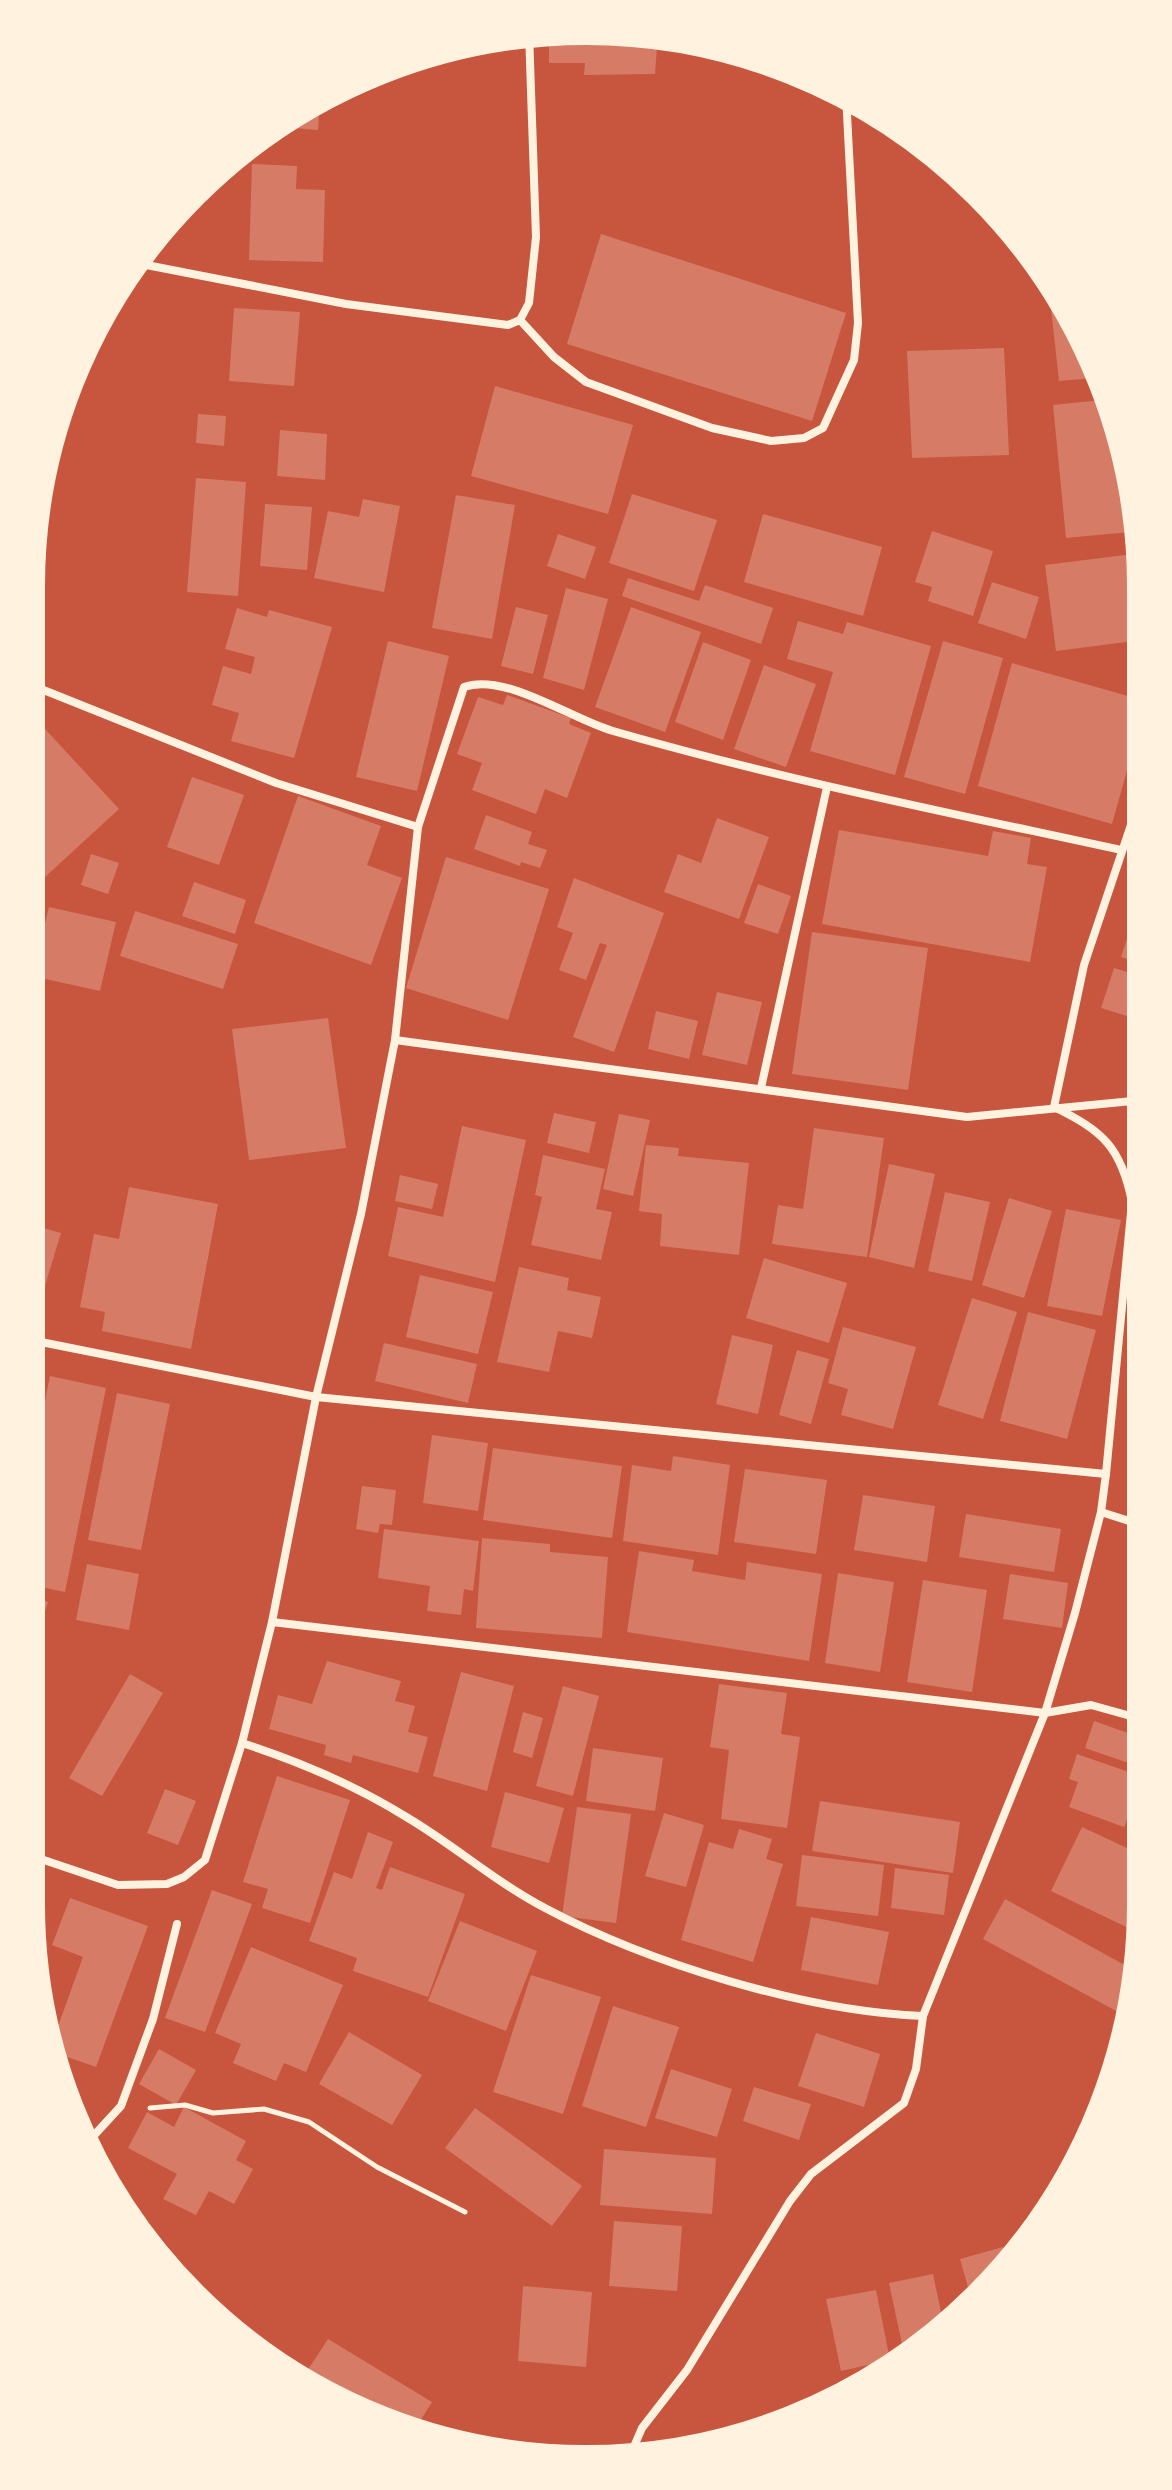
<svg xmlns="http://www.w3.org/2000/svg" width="1172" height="2490" viewBox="0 0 1172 2490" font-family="'PT Sans Narrow',sans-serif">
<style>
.building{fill:#d67c66}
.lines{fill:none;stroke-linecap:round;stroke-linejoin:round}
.path{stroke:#fff3e0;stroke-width:5}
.minor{stroke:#fff3e0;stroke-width:8}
.rim{fill:none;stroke:#fff3e0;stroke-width:10}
</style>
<rect width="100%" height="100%" fill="#c8553d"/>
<g class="building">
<path d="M586,26L658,33L655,74L584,75L585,63H549V30Z"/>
<path d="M320,96L318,130L268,126L275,120Z"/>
<path d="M252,164L297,166L296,189L325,190L323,262L249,260Z"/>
<path d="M601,234L846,313L812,421L567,344Z"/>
<path d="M1049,290H1056L1105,377L1059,381Z"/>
<path d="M234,308L300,312L294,386L229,381Z"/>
<path d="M1004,348L1009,455L912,458L907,351Z"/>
<path d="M495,386L633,425L608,514L471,476Z"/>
<path d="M1111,399L1141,512V531L1066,538L1053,405Z"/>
<path d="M198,414L226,416L224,446L196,443Z"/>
<path d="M280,430L327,434L325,480L277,476Z"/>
<path d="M196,478L246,482L238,596L187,592Z"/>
<path d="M632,494L717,520L694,591L609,563Z"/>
<path d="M456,495L515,505L492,639L432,628Z"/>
<path d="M363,499L400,506L384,592L314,578L328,511L359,517Z"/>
<path d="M265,504L312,507L307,570L260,566Z"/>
<path d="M763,514L882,547L863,616L744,582Z"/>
<path d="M932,531L993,551L973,616L928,601L932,587L915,582Z"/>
<path d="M558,534L596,547L585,579L547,566Z"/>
<path d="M1141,553L1142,640L1056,651L1045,565Z"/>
<path d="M628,578L699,601L705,585L773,608L761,644L622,596Z"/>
<path d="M992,582L1039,597L1026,639L978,623Z"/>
<path d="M566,588L608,599L584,690L543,678Z"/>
<path d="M516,607L548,615L533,674L501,666Z"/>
<path d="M631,607L701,632L665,732L595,707Z"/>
<path d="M237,608L267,617L269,610L332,627L294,758L231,741L239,713L212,705L223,666L251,674L255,657L225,649Z"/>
<path d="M798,621L843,634L847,622L931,646L895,775L810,751L833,672L787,659Z"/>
<path d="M388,641L449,656L417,791L356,777Z"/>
<path d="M943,641L1003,658L965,794L904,777Z"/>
<path d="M703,642L751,660L723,740L675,722Z"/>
<path d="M1012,663L1142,700V717L1112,824L978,786Z"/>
<path d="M764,665L816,684L786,767L734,749Z"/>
<path d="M507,695L571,718L569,724L591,733L567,798L545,789L536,814L472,790L482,763L457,754L478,697L503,705Z"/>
<path d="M34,717L119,809L32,889L26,883V724Z"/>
<path d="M192,777L244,795L219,865L167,847Z"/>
<path d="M298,796L381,826L367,865L402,878L371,965L254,923Z"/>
<path d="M486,815L532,832L528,844L547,850L540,868L521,862L520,866L474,849Z"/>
<path d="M717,818L769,837L739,919L664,892L678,854L701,863Z"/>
<path d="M839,830L988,856L993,831L1031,838L1027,864L1047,867L1030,962L822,924Z"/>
<path d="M91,854L119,863L108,894L81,885Z"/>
<path d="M446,857L549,889L508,1020L406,988Z"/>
<path d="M574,878L664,913L614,1052L573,1037L607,945L600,943L586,980L559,970L573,933L557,927Z"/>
<path d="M194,882L246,900L235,934L182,916Z"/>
<path d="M758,884L791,896L778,934L744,923Z"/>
<path d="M49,907L116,922L100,991L32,976Z"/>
<path d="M135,911L238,944L223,989L120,956Z"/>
<path d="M1134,917L1143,920V964L1121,957Z"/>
<path d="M812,932L928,948L908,1090L792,1074Z"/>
<path d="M1114,968L1143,977V1021L1101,1008Z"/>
<path d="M717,992L762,1002L747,1065L702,1055Z"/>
<path d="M656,1011L698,1021L689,1059L648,1049Z"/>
<path d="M328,1018L346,1148L249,1160L232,1029Z"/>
<path d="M554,1113L596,1122L589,1153L547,1143Z"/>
<path d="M619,1114L650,1120L633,1196L603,1189Z"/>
<path d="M462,1126L526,1140L495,1282L388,1256L398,1207L443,1217Z"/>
<path d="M814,1128L884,1138L867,1257L772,1244L778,1205L803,1209Z"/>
<path d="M646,1145L679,1148L678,1156L749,1163L739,1255L660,1246L662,1214L639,1211Z"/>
<path d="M543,1155L605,1169L596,1209L612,1212L601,1260L531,1245L542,1197L535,1195Z"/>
<path d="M889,1164L935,1174L914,1268L869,1257Z"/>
<path d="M400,1175L438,1184L432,1209L395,1201Z"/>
<path d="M129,1187L218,1204L191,1349L102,1331L105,1312L80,1307L94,1234L119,1239Z"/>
<path d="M945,1192L990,1202L972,1281L928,1271Z"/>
<path d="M1009,1198L1052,1211L1024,1298L982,1285Z"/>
<path d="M1066,1209L1121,1220L1102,1316L1047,1306Z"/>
<path d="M26,1223L61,1233L41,1299L26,1294Z"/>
<path d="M764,1258L847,1283L829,1343L746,1318Z"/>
<path d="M519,1267L569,1278L567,1290L601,1297L592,1338L558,1331L549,1372L497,1362Z"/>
<path d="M420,1275L493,1292L478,1354L406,1337Z"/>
<path d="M972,1298L1017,1312L983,1419L938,1405Z"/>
<path d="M1028,1312L1096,1330L1067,1439L1000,1421Z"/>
<path d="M843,1327L916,1347L893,1429L841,1415L848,1389L828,1383Z"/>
<path d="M732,1335L773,1345L758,1414L716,1404Z"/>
<path d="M384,1343L477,1364L468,1403L375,1381Z"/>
<path d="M797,1350L829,1359L811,1424L779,1415Z"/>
<path d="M50,1376L106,1388L65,1592L26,1584V1496Z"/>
<path d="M1143,1391H1144L1145,1477L1128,1474Z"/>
<path d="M117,1393L170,1404L141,1550L88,1540Z"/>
<path d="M432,1435L488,1443L478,1511L423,1503Z"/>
<path d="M493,1448L622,1466L612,1538L483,1520Z"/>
<path d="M673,1456L730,1465L718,1555L623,1541L632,1465L671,1471Z"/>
<path d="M745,1469L827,1480L816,1554L734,1542Z"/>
<path d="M362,1486L396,1490L392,1525L380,1524L378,1533L356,1529Z"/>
<path d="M863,1495L935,1506L927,1562L854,1550Z"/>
<path d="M966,1514L1061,1529L1054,1572L959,1557Z"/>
<path d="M384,1529L479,1541L473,1591L464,1589L461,1615L427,1611L430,1586L378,1578Z"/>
<path d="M482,1538L550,1544V1552L608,1557L602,1638L476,1628Z"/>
<path d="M639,1551L694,1560L692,1571L745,1580L747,1562L822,1574L809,1661L627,1632Z"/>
<path d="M87,1564L139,1574L129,1630L76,1620Z"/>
<path d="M838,1573L894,1582L880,1672L825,1663Z"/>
<path d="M1010,1574L1068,1583L1062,1628L1003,1619Z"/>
<path d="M923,1580L987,1590L972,1692L907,1682Z"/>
<path d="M26,1594L48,1602L35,1641L26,1638Z"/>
<path d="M327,1661L401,1681L395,1701L415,1706L408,1732L428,1737L418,1773L353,1755L351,1763L324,1755L326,1745L269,1729L278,1695L312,1704Z"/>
<path d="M461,1672L514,1686L487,1791L433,1776Z"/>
<path d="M130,1674L163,1693L102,1796L69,1778Z"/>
<path d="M719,1684L787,1693L781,1734L800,1737L787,1828L721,1819L729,1750L710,1747Z"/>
<path d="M563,1686L599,1696L573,1796L536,1786Z"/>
<path d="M523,1712L543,1718L532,1758L513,1752Z"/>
<path d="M1094,1721L1145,1739L1146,1769L1085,1748Z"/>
<path d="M593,1748L663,1758L655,1811L586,1801Z"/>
<path d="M1077,1754L1146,1778L1124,1827L1069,1807L1078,1782L1069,1779Z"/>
<path d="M277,1776L350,1800L310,1923L262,1908L268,1889L243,1882Z"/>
<path d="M165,1789L196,1801L178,1845L147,1833Z"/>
<path d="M505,1792L564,1808L549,1863L491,1847Z"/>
<path d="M820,1801L960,1822L953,1873L812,1851Z"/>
<path d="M577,1807L631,1814L616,1923L562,1916Z"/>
<path d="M1146,1807V1845L1129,1836Z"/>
<path d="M664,1813L704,1825L686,1887L645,1876Z"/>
<path d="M1082,1827L1146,1857L1143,1935L1051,1891Z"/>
<path d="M739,1829L772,1839L766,1859L783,1864L753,1962L681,1940L709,1842L733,1849Z"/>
<path d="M368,1832L393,1842L376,1888L382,1890L390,1867L465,1894L428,1997L353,1971L357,1958L309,1941L334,1872L352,1879Z"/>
<path d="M802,1855L884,1865L878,1916L796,1906Z"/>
<path d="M895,1868L949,1875L944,1915L891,1908Z"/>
<path d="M212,1890L252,1904L205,2032L165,2018Z"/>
<path d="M70,1898L148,1926L96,2067L50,2051L46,2025L57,2029L83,1957L52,1945Z"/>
<path d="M1005,1899L1139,1973L1135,2011L1131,2019L983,1939Z"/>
<path d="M811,1917L889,1932L878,1985L801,1970Z"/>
<path d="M460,1921L537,1951L506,2031L428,2001Z"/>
<path d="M251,1947L343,1985L306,2072L284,2063L276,2081L233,2063L241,2044L215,2033Z"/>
<path d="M531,1975L601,1997L563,2114L493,2092Z"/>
<path d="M613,2006L679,2027L646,2127L582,2106Z"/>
<path d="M349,2032L422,2075L392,2125L319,2084Z"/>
<path d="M816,2033L880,2054L864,2107L798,2086Z"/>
<path d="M159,2049L196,2070L176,2105L139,2084Z"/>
<path d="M671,2069L732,2089L717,2137L655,2118Z"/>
<path d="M754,2087L811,2104L799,2140L743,2121Z"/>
<path d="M184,2107L246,2141L236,2160L253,2169L234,2204L209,2191L196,2215L163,2199L177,2174L128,2148L147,2112L174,2127Z"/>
<path d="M475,2108L582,2186L552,2226L445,2148Z"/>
<path d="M604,2149L716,2158L712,2214L600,2205Z"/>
<path d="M614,2221L682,2226L677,2291L609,2286Z"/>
<path d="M1003,2247L1009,2269L973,2305L960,2259Z"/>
<path d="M933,2274L945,2331L927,2349L905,2358L889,2283Z"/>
<path d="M523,2286L592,2292L586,2367L518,2361Z"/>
<path d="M876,2290L890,2360L841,2371L826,2299Z"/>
<path d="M328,2339L432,2402L412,2434L371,2421L350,2410L355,2401L307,2371Z"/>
</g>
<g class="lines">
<path class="path" d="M150,2108L185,2105L213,2113L264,2109L309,2122L377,2167L465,2212"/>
<g class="minor">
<path d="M131,262L346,304L508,325L520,320L529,303L536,237L529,32"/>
<path d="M520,320L554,357L586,382L712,428L771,441L804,438L823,428L854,360L858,323L846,95"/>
<path d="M26,683L276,783L418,827"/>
<path d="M395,1040L967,1117L1143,1100"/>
<path d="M761,1088L827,787"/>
<path d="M1054,1107L1084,965L1142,792"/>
<path d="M26,1339L316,1397L1106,1474"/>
<path d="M1101,1512L1145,1526"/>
<path d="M272,1622L1045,1713L1091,1705L1145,1720"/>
<path d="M242,1743C301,1762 355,1785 408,1818C455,1846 497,1883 545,1908C648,1963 807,2012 923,2016"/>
<path d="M26,1854L118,1885L167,1884L184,1877L205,1860L242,1743L272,1622L316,1397L361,1214L395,1040L418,827L464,687C505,672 573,720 613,731C780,779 951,813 1121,850"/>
<path d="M87,2143L121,2106L153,2019L177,1924"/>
<path d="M629,2458L642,2428L687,2370L790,2201L811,2174L904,2103L916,2069L923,2016L1045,1713L1075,1613L1101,1512L1106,1474L1132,1202C1121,1147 1103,1131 1054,1107"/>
</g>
</g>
<path d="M0 0H1172V2490H0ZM586 40H586A546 546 0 0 1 1132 586V1904A546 546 0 0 1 586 2450H586A546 546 0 0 1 40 1904V586A546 546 0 0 1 586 40Z" fill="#fff3e0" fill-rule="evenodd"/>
<path class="rim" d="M586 40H586A546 546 0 0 1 1132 586V1904A546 546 0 0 1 586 2450H586A546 546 0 0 1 40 1904V586A546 546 0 0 1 586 40Z"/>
</svg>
